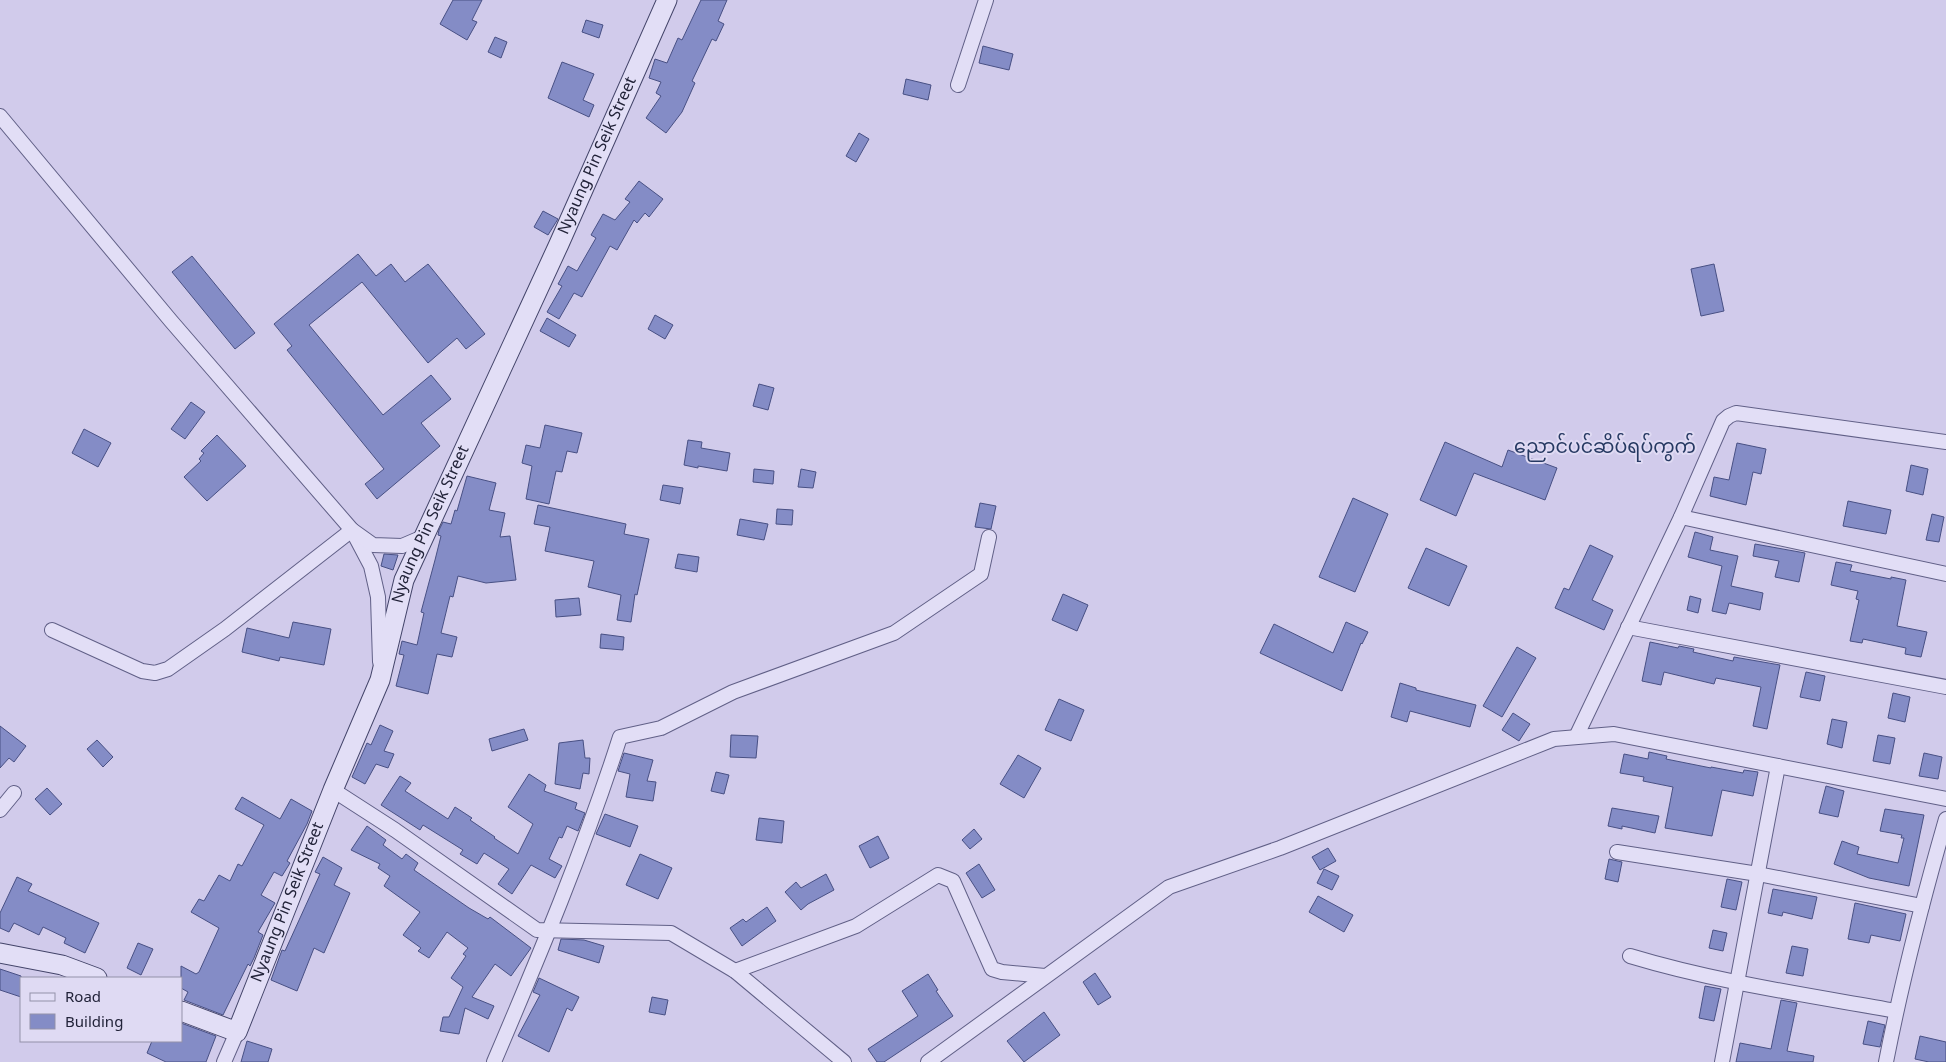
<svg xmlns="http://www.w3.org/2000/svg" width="1946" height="1062" viewBox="0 0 1946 1062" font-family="Georgia,'Noto Sans Myanmar',serif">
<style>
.building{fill:#848cc6;stroke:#485084}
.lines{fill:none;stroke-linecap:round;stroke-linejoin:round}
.street-casing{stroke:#616087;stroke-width:16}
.secondary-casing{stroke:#434469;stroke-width:21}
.street{stroke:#e2def6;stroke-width:14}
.secondary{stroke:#e2def6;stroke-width:19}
.labels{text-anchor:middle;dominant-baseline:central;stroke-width:4;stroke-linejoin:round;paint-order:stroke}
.street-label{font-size:16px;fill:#222339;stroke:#dfdaf3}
.quarter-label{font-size:19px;fill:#263962;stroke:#dfdaf3}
</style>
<rect width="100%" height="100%" fill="#d1cbeb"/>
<g class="building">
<path d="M453,0H482L472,20L477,22L467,40L440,24Z"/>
<path d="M701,0H727L718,21L724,24L716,41L712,39L692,81L695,83L682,112L666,133L646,118L661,96L656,93L661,82L649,78L655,59L667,63L678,38L682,40Z"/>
<path d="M586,20L603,25L599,38L582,32Z"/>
<path d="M495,37L507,42L501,58L488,52Z"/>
<path d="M983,46L1013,54L1009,70L979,63Z"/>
<path d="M562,62L594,74L583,100L594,105L589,117L548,98Z"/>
<path d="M906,79L931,85L928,100L903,94Z"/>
<path d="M859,133L869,139L856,162L846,156Z"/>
<path d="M639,181L663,199L649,217L645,213L637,223L634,220L617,250L610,246L582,297L574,293L559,319L547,312L562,286L558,284L568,266L577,271L596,238L591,235L603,214L615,220L630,202L625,199Z"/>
<path d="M543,211L558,219L548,235L534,227Z"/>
<path d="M358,254L376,276L391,264L405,282L428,264L485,334L466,349L457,338L428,363L362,282L309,325L383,415L431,375L451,399L421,423L440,446L377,499L365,484L384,469L287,350L292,346L274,324Z"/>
<path d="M192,256L255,333L235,349L172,272Z"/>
<path d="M1714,264L1724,311L1701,316L1691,269Z"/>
<path d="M655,315L673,325L665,339L648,329Z"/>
<path d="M547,318L576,335L569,347L540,331Z"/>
<path d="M759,384L774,388L768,410L753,406Z"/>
<path d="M191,402L205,412L185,439L171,429Z"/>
<path d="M545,425L582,433L577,453L567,451L562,472L556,471L549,504L526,499L532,466L522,463L526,445L540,448Z"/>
<path d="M84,429L111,443L98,467L72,453Z"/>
<path d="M217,435L246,466L207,501L184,477L201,461L199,459L204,453L201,451Z"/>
<path d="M688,440L702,442L701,448L730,453L727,471L698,466V468L684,465Z"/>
<path d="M1445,442L1502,467L1508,450L1557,468L1545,500L1474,473L1456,516L1420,500Z"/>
<path d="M1737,443L1766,449L1761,474L1753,472L1746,505L1710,496L1714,477L1729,480Z"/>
<path d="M1911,465L1928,469L1923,495L1906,491Z"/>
<path d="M754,469L774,471L773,484L753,482Z"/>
<path d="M801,469L816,472L813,488L798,487Z"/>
<path d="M467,476L496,483L489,510L505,513L500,537L510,536L516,580L486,583L458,576L453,597L450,596L441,633L457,637L452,657L437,654L428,694L396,686L404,655L399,654L402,641L417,645L424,613L421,612L435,560L441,536L438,535L439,530L443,522L451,524L455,510L457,511Z"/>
<path d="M663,485L683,488L680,504L660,500Z"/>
<path d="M1353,498L1388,514L1355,592L1319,577Z"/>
<path d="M1848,501L1891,510L1886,534L1843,526Z"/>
<path d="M980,503L996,506L991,529L975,527Z"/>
<path d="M538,505L626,524L624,534L649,539L637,595L635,594L631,622L617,620L621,595L588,587L594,561L545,551L550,527L534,524Z"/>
<path d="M777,509L793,510L792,525L776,524Z"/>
<path d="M1932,514L1944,517L1939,542L1926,540Z"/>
<path d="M740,519L768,524L764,540L737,535Z"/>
<path d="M1695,532L1713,537L1710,550L1738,556L1731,586L1763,593L1760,610L1729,603L1726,614L1712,611L1722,566L1688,557Z"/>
<path d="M1755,544L1805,553L1799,582L1775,577L1779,561L1753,556Z"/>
<path d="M1590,545L1613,556L1592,600L1613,610L1604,630L1555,608L1564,588L1569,590Z"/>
<path d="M1426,548L1467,566L1449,606L1408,588Z"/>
<path d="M384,554L398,555L393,570L381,566Z"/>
<path d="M678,554L699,557L697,572L675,568Z"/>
<path d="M1836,562L1852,565L1850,571L1891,579V577L1906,580L1897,626L1927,632L1921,657L1905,654L1906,648L1863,639L1862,643L1850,641L1859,600L1856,599L1858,591L1831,585Z"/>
<path d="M1063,594L1088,605L1077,631L1052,620Z"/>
<path d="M1690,596L1701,599L1698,613L1687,610Z"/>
<path d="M579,598L581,615L556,617L555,600Z"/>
<path d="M293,622L331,629L324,665L280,657L279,661L242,652L247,628L289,638Z"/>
<path d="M1346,622L1368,632L1362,644L1361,643L1342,691L1260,653L1274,624L1333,653Z"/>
<path d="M601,634L624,637L623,650L600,648Z"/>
<path d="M1650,642L1678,648L1679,646L1694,649L1693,652L1733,661L1734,657L1780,665L1767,729L1753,726L1761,687L1716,678L1714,684L1664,672L1661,685L1642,681Z"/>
<path d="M1517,647L1536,658L1502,717L1483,706Z"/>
<path d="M1806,672L1825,676L1820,701L1800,697Z"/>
<path d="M1400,683L1416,688V690L1476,705L1470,727L1410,711L1407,722L1391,717Z"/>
<path d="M1893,693L1910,697L1905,722L1888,718Z"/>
<path d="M1059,699L1084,710L1071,741L1045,730Z"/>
<path d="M1513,713L1530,724L1519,741L1502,730Z"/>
<path d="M1832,719L1847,722L1842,748L1827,744Z"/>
<path d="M380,725L393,731L384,751L394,754L388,768L376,764L365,784L352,777L367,743L371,745Z"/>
<path d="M0,726L26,746L14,762L9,758L0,768Z"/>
<path d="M524,729L528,740L492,751L489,739Z"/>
<path d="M731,735L758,736L756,758L730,757Z"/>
<path d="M1878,735L1895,738L1890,764L1873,761Z"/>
<path d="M97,740L113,757L103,767L87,749Z"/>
<path d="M583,740L585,758H590L589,774L583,773L580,789L555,784L559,743Z"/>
<path d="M1649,752L1667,756L1666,759L1711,768V767L1743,773L1744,770L1758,772L1753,796L1722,790L1712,836L1665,828L1673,787L1643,781L1644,777L1620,773L1624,754L1648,759Z"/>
<path d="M624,753L653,760L647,781L656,782L653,801L626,797L630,774L618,771Z"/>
<path d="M1924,753L1942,757L1938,779L1919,776Z"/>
<path d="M1018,755L1041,768L1024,798L1000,784Z"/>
<path d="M716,772L729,775L724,794L711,791Z"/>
<path d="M529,774L546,785L544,791L577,803L575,809L585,813L578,831L567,826L562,838L559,837L549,859L562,866L555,878L531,865L512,894L498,884L509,869L484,853L477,864L460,854L463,850L423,825L420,830L381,805L400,776L411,783L405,791L448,819L455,807L472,818L470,820L495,837L494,838L518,854L533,824L508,807Z"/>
<path d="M1826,786L1844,791L1838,817L1819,813Z"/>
<path d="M47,788L62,804L50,815L35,799Z"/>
<path d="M242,797L280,819L291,799L312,811L307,824L287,861L290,863L282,876L274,872L261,895L275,903L258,932L263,935L254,958L250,966L248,964L223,1015L184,1000L188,992L181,988V966L196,974L199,972L219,928L191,912L199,899L204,901L219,875L230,881L238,864L242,866L264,825L235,809Z"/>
<path d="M1612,808L1659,816L1655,833L1622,826V829L1608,826Z"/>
<path d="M1885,809L1924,815L1909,886L1869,878L1834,864L1842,841L1859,847L1857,854L1898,863L1904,838H1901L1902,835L1880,831Z"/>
<path d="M605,814L638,826L630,847L596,834Z"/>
<path d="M759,818L784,821L782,843L756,840Z"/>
<path d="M367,826L386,840L383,845L402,859L406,854L418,863L414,870L469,908L488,919L490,917L531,948L511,976L495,964L472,997L494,1006L488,1019L465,1008L459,1034L440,1031L443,1017H449L463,987L451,978L466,956L463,954L468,948L447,932L429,958L418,951L421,948L403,935L420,912L384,886L390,876L378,868L380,864L351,850Z"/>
<path d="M974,829L982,839L970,849L962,840Z"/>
<path d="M878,836L889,858L870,868L859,846Z"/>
<path d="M1328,848L1336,861L1320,870L1312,857Z"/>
<path d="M640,854L672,868L658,899L626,885Z"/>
<path d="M323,857L342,868L334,885L350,893L324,953L314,948L297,991L271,980L282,950L285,951L320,874L315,872Z"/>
<path d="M1609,859L1622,862L1618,882L1605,879Z"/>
<path d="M979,864L995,890L982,898L966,873Z"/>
<path d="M1324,869L1339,876L1332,890L1317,883Z"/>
<path d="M826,874L834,890L808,904L801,910L785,892L796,882L801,888Z"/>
<path d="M17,877L32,884L28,891L99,923L85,953L64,943L66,938L43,927L39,935L14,923L9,932L0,928V913Z"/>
<path d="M1727,879L1742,882L1736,910L1721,907Z"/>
<path d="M1773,889L1817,897L1812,919L1783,912L1782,916L1768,913Z"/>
<path d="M1318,896L1353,915L1344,932L1309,912Z"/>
<path d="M1855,903L1906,914L1900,941L1871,935L1869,943L1848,939Z"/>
<path d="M767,907L776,921L742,946L730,928L743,919L746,922Z"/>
<path d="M1713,930L1727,933L1723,951L1709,948Z"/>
<path d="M561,939L584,940L604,946L599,963L558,950Z"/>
<path d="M138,943L153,949L141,975L127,968Z"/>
<path d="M1792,946L1808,949L1803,976L1786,973Z"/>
<path d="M0,969L21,976V997L0,990Z"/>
<path d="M1095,973L1111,997L1098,1005L1083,982Z"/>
<path d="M928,974L938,990L936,991L953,1016L884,1062H877L868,1049L918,1016L902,991Z"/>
<path d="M539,978L579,997L572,1011L567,1008L549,1052L518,1036L540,995L533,992Z"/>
<path d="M1705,986L1721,989L1714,1021L1699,1018Z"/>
<path d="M652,997L668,1000L665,1015L649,1012Z"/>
<path d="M1781,1000L1797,1003L1787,1051L1814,1056L1813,1062H1736L1740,1043L1771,1049Z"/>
<path d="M1044,1012L1060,1035L1024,1062L1007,1041Z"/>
<path d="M1868,1021L1885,1025L1880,1047L1863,1044Z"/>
<path d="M181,1023L216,1036L206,1062H166L147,1053L152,1041H181Z"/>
<path d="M1920,1036L1946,1042V1062H1929L1915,1059Z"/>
<path d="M247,1041L272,1049L268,1062H241Z"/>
</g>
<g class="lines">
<g class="street-casing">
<g id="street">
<path d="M958,85L986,0"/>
<path d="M0,116L171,321L352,530L371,566L378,597L380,662"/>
<path d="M1681,517L1946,574"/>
<path d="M1628,627L1946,687"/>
<path d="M52,630L142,671L155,673L168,669L225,629L352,530L373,545L402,546L423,537"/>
<path d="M1576,737L1681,517L1723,421L1729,416L1736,413L1946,442"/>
<path d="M333,790L395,830L537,930L671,933L735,971L844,1062"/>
<path d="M0,810L14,793"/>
<path d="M1617,852L1758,874L1922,906"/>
<path d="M1630,956C1716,982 1807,995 1896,1011"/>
<path d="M735,971L856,926L938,875L953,881L992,969L1002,972L1045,976"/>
<path d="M224,1062L237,1032"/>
<path d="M494,1062C540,954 584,849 620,737L661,728L733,692L894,633L981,574L989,537"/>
<path d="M928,1062L1169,887L1280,848L1554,739L1614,734L1946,799"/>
<path d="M1722,1062L1778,766"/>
<path d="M1886,1062C1902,980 1923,899 1946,819"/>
</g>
</g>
<g class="secondary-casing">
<g id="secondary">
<path d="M0,953L62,965L97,978"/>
<path id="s1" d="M181,1011L237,1032L333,790L380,680L404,580L559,244L667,0"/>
</g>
</g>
<use href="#street" class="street"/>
<use href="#secondary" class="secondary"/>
</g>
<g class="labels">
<g class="street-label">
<text stroke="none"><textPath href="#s1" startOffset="1009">Nyaung Pin Seik Street</textPath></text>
<text stroke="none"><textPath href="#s1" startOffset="604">Nyaung Pin Seik Street</textPath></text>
<text stroke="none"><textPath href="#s1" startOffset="199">Nyaung Pin Seik Street</textPath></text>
</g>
<g class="quarter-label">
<text x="1605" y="448">ညောင်ပင်ဆိပ်ရပ်ကွက်</text>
</g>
</g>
<rect x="20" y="977" width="162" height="65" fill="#dfdaf3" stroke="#9391a9"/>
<rect x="30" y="993" width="25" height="8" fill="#e2def6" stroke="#9391a9"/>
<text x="65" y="1002" font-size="15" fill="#222339">Road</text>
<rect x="30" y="1014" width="25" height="15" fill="#848cc6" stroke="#9391a9"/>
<text x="65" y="1027" font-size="15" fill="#222339">Building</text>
</svg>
